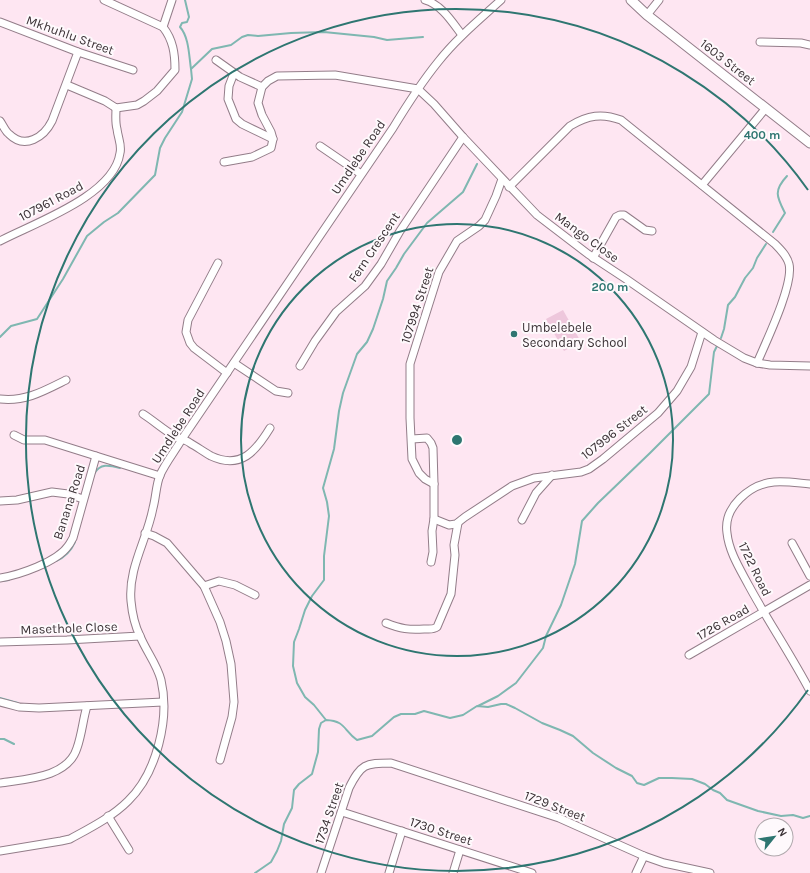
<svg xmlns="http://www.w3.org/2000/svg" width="810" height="873" viewBox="0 0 810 873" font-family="Karla,sans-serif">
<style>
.green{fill:#eec7dc}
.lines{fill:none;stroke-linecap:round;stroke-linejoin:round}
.stream{stroke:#7fb7b1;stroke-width:2}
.street-casing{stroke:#937d89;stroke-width:9}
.secondary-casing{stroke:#937d89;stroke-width:11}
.street{stroke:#fff;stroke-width:7}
.secondary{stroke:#fff;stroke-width:9}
.ring{fill:none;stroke:#2e7671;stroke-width:2}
.poi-dot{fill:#2e7671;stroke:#fef9fc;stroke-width:1.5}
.labels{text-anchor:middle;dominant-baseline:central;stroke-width:4;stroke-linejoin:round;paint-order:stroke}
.street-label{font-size:13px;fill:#3b3236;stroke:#fef9fc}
.poi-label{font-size:13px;fill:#3b3236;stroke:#fef9fc;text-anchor:start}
.centre{fill:#2e7671;stroke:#fef9fc;stroke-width:2}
.ring-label{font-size:12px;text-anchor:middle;font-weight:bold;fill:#2e7671;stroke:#fef9fc;stroke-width:4;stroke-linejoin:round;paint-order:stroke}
</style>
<rect width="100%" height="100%" fill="#fee6f2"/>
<path class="green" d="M563,310L581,342L564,351L546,319Z"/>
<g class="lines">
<g class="stream">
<path d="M185,0L189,17L187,22L182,23L180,27C189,37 189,56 191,69"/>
<path d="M773,232L785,213C777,197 773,191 787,176"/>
<path d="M0,337L11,326L37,319L63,279L87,236L104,222L118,213L155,175L160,148L165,138L182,112L192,79L191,69L212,49L231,45L242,37L248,35L258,36L291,33L324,32L374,37L387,40L423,37"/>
<path d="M721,338L724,329L728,305L735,297L745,278L753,268L757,258L766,244"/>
<path d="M94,474C100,463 109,465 120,468"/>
<path d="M56,561C65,557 71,551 75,542"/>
<path d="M0,581L9,580"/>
<path d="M0,698L18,703"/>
<path d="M478,706L498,696L516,683L543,648L546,636L561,605L575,564L582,521L598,503L650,453L709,394L714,352L717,346"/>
<path d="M326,720L314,705L305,697L297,683L293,666L294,642L299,629L305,610L312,596L324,580V556L329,516L327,502L323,488L334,449L339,411L343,393L357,354L367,342L373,329L383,299L387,281L396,268L404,254L427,223L463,192L477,164"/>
<path d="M0,739H4L14,744"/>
<path d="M255,873L271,862L277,851L281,841L284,824L292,808L294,790L299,784L312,774L318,752L319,729L321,723L326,720C346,721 343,730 357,740L372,736L394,717L401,714H415L424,711L450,718L463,715L477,706L488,707L501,704H506L515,708L542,723L560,730L573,736L593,753L616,768L632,776L637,783L644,785L659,778H672L692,779L705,784L713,790L720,793L727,800L758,811L781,816L793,815L803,818L810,816"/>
</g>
<g class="street-casing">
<g id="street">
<path d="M104,0L163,27"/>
<path d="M425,0C442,5 452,22 462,35"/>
<path d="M647,15L659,0"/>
<path d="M0,22L78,52L133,70"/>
<path d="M760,42L801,43L810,45"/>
<path d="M216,60L240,77L262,87"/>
<path d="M234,73L229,86L228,99L236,119L242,124L273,139"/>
<path d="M67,85L105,101L116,108L137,105L144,101L157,91L175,70C175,53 173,40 163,27L172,0"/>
<path d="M0,121C3,125 5,131 9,134C25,150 44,137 52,121L78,52"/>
<path d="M320,146L361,174"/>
<path d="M224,162L252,157L271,148L273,139L271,132L262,115L258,103L262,87L268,81L277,76L335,75L418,89L434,104L463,137L537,215L588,254L626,279L714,340L744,358L757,363L770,365L810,366"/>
<path d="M702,185L766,108"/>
<path d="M509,187L570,126C588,115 602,113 621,120L775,244C781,250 787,256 789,264C794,284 766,342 757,363"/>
<path d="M0,241C34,223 114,196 120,153C122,145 118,138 117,129C115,122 116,115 116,108"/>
<path d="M593,258L616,217L620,215H624L645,230L652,231"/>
<path d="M218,263L188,320L186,332L190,343L194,348L227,373"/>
<path d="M234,363L276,391L288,393"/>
<path d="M300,366L315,341L336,312L365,286L381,264L400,231L463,137"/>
<path d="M0,399C25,402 44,391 66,380"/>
<path d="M143,414C154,421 165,431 176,437C181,439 186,440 190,443C197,447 204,452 211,456C241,470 256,451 270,428"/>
<path d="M14,435L24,440H45L96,456"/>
<path d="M412,439L427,438L431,443L433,448L434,484V519L432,531L433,552L431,562"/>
<path d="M434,484L425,479L419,473L412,459L410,418V364L439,272L457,241L479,226L485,220L496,196L502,179"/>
<path d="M810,484C798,483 786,481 774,482C750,484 723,507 727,533C729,552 740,569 749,586C768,621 791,655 810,691"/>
<path d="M0,501L17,500L52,492L68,494L83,499"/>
<path d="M434,519L449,525L456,524L465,517L512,486L534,478L581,472L589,469L603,459L658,413L677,391L691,367L702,332"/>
<path d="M522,520L536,493L552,475"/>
<path d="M145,533L154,536L167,543L204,586L220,622L226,641L231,664L234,702L232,717L220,760"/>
<path d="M792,543L810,576"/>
<path d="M0,578C19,575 57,562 68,546C70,544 71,541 73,538L96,456L160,476"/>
<path d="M204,586L219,581L235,585L255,595"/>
<path d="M386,623C401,629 409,630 424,629C429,629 433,630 437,627L451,594L455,555L454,545L458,523"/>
<path d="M0,642L67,640L140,636"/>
<path d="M689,655L810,585"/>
<path d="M0,702L19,707L39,708L163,702"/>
<path d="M0,783C25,779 68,778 77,748C82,734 83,719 87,706"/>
<path d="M342,812L532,873"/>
<path d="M108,816L129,850"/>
<path d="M0,851L61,841L70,839C90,828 112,817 128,801C157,773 170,718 161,680C157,664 146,651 140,636C135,626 132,612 131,601C128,568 147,540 153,508C156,497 156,485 160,475C166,462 175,451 182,439L393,128C407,105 421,83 438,62C456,39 479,20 501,0"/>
<path d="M321,873L349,788C361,764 365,763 391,763L559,818L644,856L664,863L710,873"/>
<path d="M389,873L402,831"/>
<path d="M453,873L460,850"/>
<path d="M636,873L644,856"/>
</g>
</g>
<g class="secondary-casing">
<path id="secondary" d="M631,0L647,15L810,143"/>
</g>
<use href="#street" class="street"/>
<use href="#secondary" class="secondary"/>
</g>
<g class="ring">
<circle cx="457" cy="440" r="216"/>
<path d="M808 690A431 431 0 1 1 808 190"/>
</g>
<circle class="poi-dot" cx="514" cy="334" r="4"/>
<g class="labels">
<g class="street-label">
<text transform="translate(70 35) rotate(20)">Mkhuhlu Street</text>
<text transform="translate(728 62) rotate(38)">1603 Street</text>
<text transform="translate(358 157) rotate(-56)">Umdlebe Road</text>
<text transform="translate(51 201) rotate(-28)">107961 Road</text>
<text transform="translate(587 237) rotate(36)">Mango Close</text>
<text transform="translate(374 247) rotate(-56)">Fern Crescent</text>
<text transform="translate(417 305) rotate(-72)">107994 Street</text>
<text transform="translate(178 426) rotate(-57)">Umdlebe Road</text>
<text transform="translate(614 432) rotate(-38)">107996 Street</text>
<text transform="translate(69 502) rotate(-72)">Banana Road</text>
<text transform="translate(755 569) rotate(64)">1722 Road</text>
<text transform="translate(723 622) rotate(-30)">1726 Road</text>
<text transform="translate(69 628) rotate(-2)">Masethole Close</text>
<text transform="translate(555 806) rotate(21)">1729 Street</text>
<text transform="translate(329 813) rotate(-71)">1734 Street</text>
<text transform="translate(441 831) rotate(18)">1730 Street</text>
</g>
<g class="poi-label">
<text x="522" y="327">Umbelebele<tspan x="522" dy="15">Secondary School</tspan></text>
</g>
</g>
<circle cx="457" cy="440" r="6" class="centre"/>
<g class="ring-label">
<text x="762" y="139">400 m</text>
<text x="610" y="291">200 m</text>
</g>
<g transform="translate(774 837) rotate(60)"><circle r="19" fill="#fef9fc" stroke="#b0a9ad"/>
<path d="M0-3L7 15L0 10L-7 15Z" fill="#2e7671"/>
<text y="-6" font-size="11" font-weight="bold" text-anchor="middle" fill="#3b3236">N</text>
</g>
</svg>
